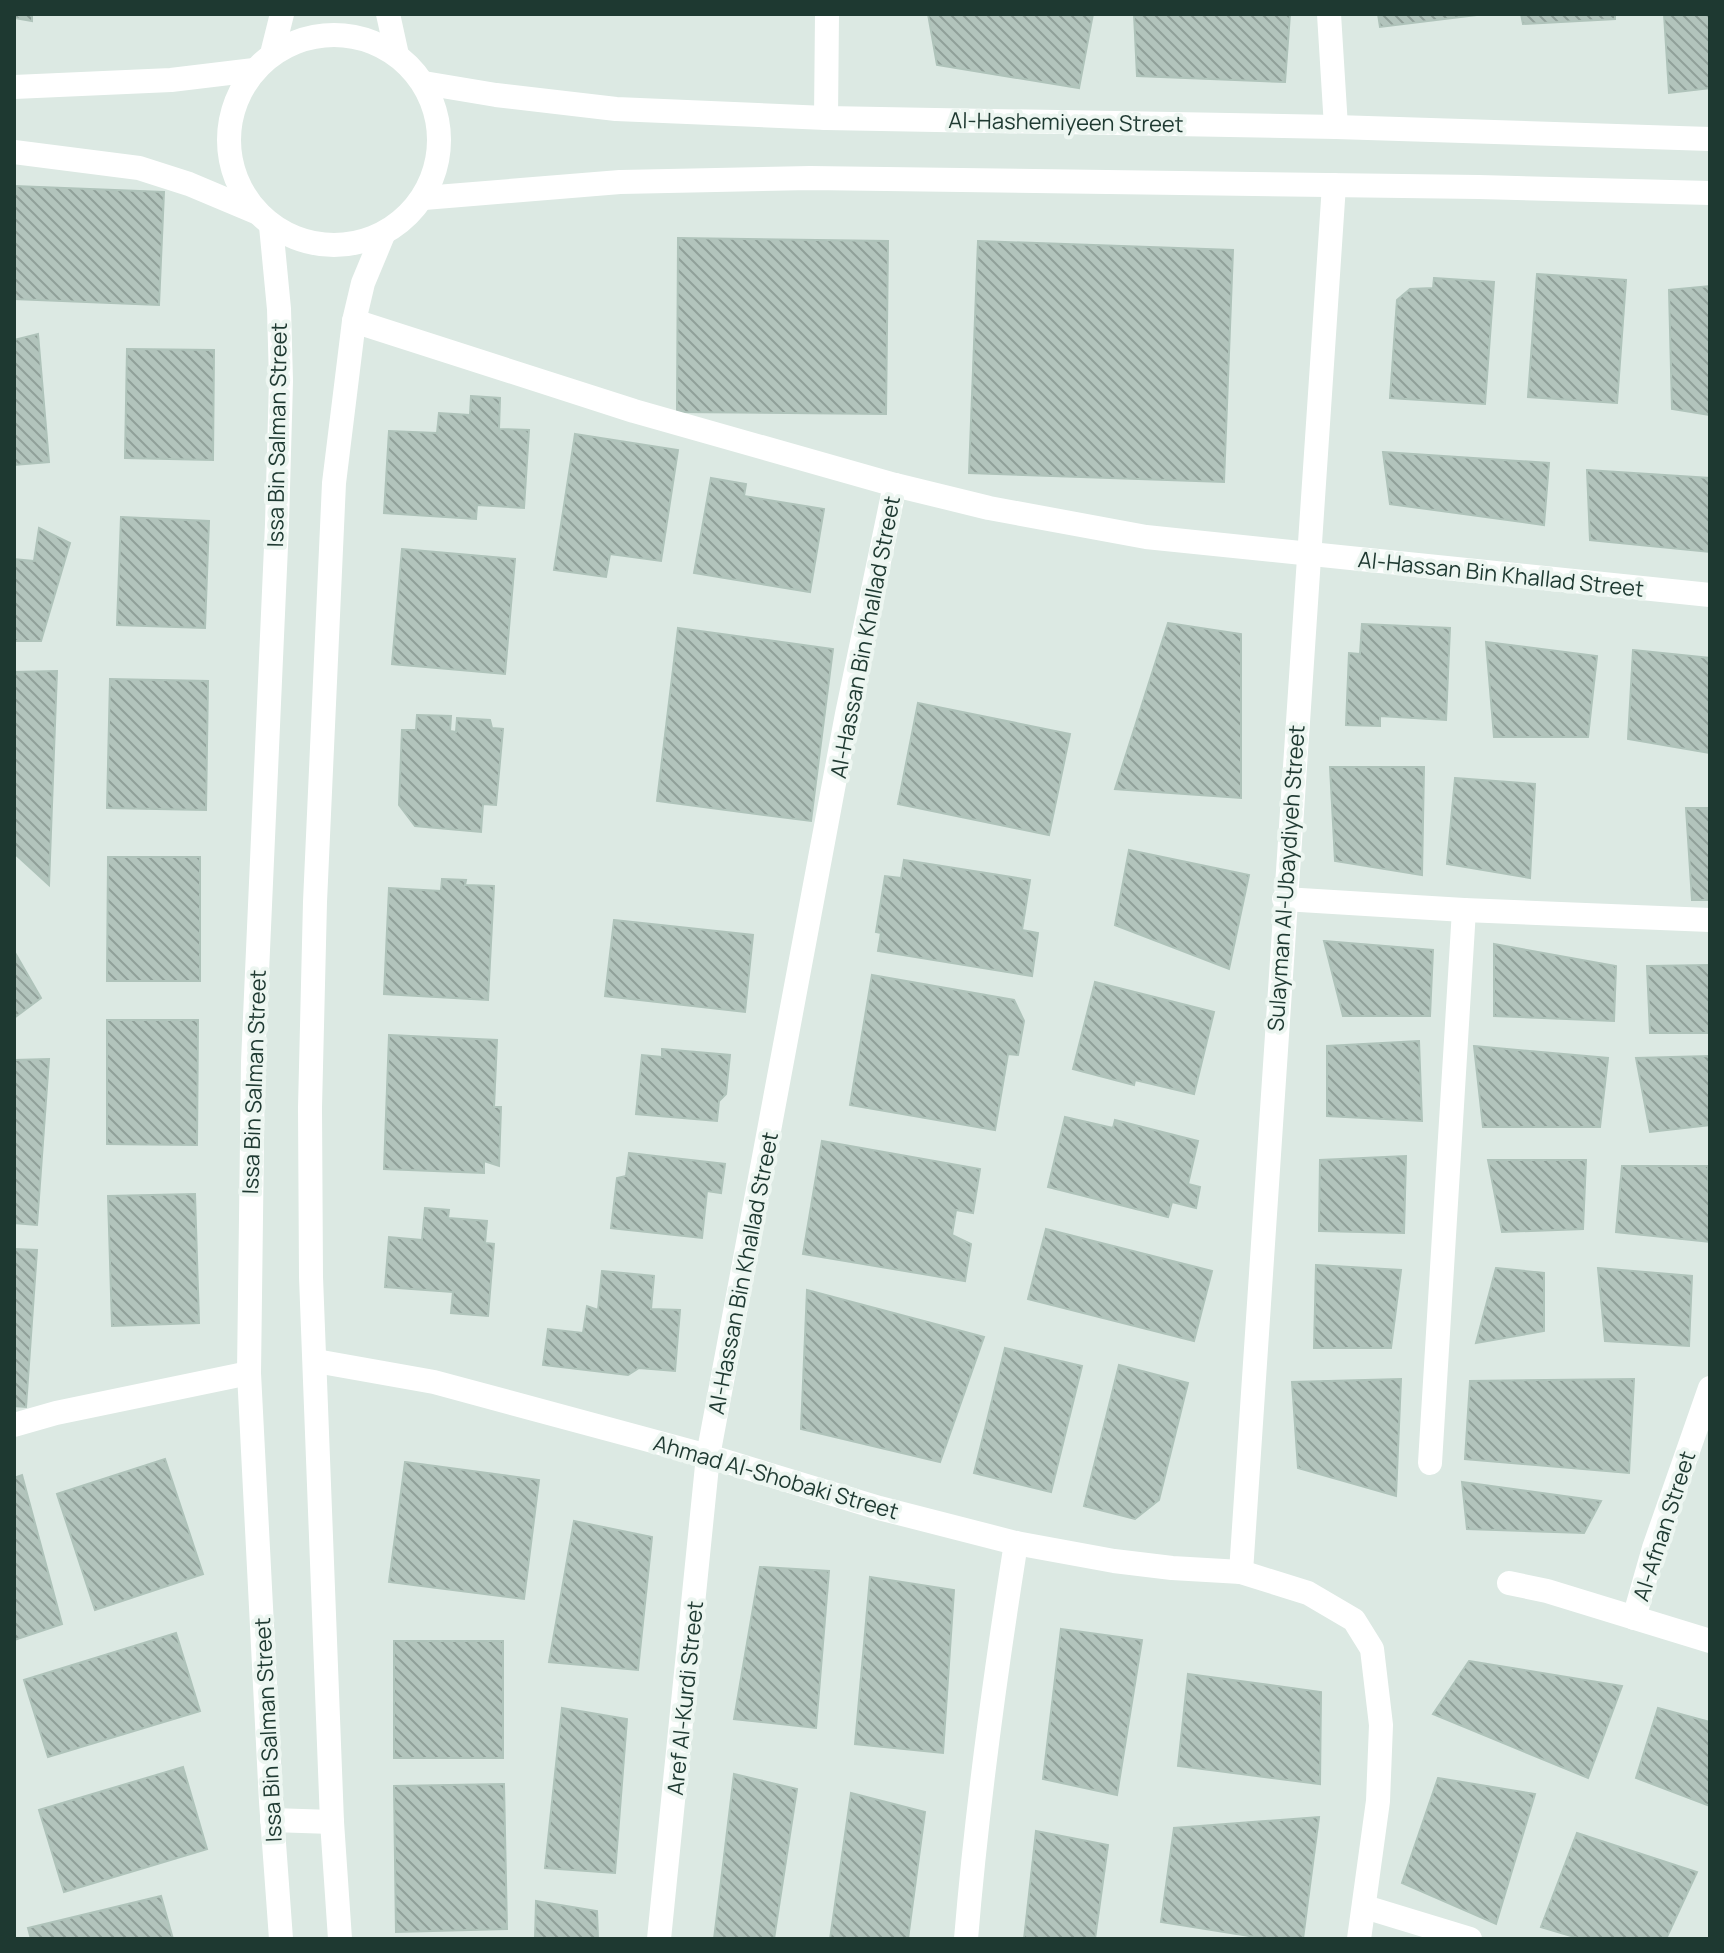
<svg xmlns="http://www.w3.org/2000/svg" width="1724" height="1953" viewBox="0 0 1724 1953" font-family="Manrope,sans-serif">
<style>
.building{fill:url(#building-back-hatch);stroke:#afc3ba;stroke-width:2}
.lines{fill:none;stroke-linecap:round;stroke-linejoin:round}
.street{stroke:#fff;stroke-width:24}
.secondary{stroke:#fff;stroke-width:24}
.labels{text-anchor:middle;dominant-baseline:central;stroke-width:8;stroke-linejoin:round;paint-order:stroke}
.street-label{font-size:22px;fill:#1e3931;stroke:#edf6f1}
</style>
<defs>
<pattern id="building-back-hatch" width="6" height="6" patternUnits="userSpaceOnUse" patternTransform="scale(2)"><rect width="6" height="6" fill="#b2c4bc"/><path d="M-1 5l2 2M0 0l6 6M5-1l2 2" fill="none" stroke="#90a099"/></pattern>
</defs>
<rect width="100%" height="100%" fill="#dce9e3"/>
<g class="building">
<path d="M14,14H32V21L14,18Z"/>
<path d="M928,14H1093L1079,88L937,65Z"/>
<path d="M1134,14H1290L1285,82L1137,76Z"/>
<path d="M1378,14H1485L1380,27Z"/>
<path d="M1521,14H1615V19L1523,24Z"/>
<path d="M1664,14H1710V88L1669,93Z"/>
<path d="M14,186L164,192L159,305L14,299Z"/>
<path d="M678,238L888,241L886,414L677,412Z"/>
<path d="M978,241L1233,250L1224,482L969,473Z"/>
<path d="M1537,274L1626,280L1617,403L1528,397Z"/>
<path d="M1434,278L1494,282L1485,404L1390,398L1397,300L1410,289L1433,288Z"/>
<path d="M1710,286V415L1672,409L1669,290Z"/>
<path d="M38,334L49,462L14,465V340Z"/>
<path d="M127,349L214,350L213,460L125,458Z"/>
<path d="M471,396L500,398L499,429L529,430L524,508L477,505L476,519L384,513L389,431L437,433L439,413L470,415Z"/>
<path d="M575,434L678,450L661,561L610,554L606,577L554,570Z"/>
<path d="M1383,452L1549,463L1544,525L1390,504Z"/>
<path d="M1587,470L1710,478V552L1590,540Z"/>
<path d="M711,478L746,484L744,496L824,509L810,592L694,573Z"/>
<path d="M121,517L209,521L205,628L117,625Z"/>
<path d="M39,528L70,543L41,641H14V559L34,561Z"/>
<path d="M402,549L515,559L505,674L392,664Z"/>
<path d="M1168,623L1241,634V798L1115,789Z"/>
<path d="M1362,624L1450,628L1446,720L1380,716V726L1346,725L1349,653L1360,654Z"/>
<path d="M678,628L833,649L811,821L657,801Z"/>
<path d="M1486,642L1597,656L1588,737H1494Z"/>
<path d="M1633,650L1710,658V753L1628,739Z"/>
<path d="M57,671L49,885L14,853V672Z"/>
<path d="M110,679L208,681L206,810L107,808Z"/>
<path d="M918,703L1070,734L1049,835L898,804Z"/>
<path d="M417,715L451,716L450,731L456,732L457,718L490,720L492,728L503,729L496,805L483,804L481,832L415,826L399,805L402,730H416Z"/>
<path d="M1330,767H1424L1422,875L1335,861Z"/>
<path d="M1455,778L1535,784L1530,878L1447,864Z"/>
<path d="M1686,808H1710V900H1692Z"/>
<path d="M1129,850L1249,875L1229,969L1115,925Z"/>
<path d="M108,857H200V981H107Z"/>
<path d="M904,860L1030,880L1022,930L1038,933L1032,976L878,951L881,933L876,932L885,876L901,878Z"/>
<path d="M442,879L466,880L465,885L494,886L488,1000L384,994L389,888L441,891Z"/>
<path d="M614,920L753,935L745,1012L605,996Z"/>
<path d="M1324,941L1433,950L1430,1016H1343Z"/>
<path d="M1494,944L1616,966L1614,1021L1494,1016Z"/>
<path d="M14,951L41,998L14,1018Z"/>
<path d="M1710,965V1033H1650L1647,966Z"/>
<path d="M872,975L1014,1000L1024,1021L1018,1055L1008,1054L995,1130L850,1105Z"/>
<path d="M1095,982L1214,1012L1194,1094L1135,1080L1134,1085L1073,1069Z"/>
<path d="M107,1020H198L197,1145L107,1144Z"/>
<path d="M389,1035L497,1040L494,1107H501L499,1166L484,1161V1173L384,1169Z"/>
<path d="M1419,1041L1422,1121L1327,1116V1046Z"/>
<path d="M1474,1046L1608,1058L1600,1127H1483Z"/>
<path d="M662,1049L730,1055L726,1094L719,1101L717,1121L636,1114L642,1055L662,1057Z"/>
<path d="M1710,1056V1125L1650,1132L1636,1058Z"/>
<path d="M49,1059L37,1225L14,1223V1060Z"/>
<path d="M1065,1117L1113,1128L1115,1120L1198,1141L1188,1184L1200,1187L1196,1208L1172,1202L1168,1217L1048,1187Z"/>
<path d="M822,1141L980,1169L973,1213L956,1210L952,1235L971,1244L965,1281L803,1254Z"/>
<path d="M629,1153L725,1164L721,1193L707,1191L702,1238L611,1228L617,1178L626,1176Z"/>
<path d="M1406,1156L1404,1233L1319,1231L1320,1160Z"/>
<path d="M1488,1160H1586L1583,1229L1502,1232Z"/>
<path d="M1622,1166H1708L1710,1242L1616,1232Z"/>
<path d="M195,1194L199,1323L112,1326L108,1196Z"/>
<path d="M425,1208L449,1210L448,1218L487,1221L485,1243L494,1244L488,1316L451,1313L453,1292L385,1287L389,1237L422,1240Z"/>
<path d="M1046,1229L1212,1271L1194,1341L1028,1299Z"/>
<path d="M14,1249L37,1250L26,1407L14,1406Z"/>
<path d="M1316,1265L1401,1270L1391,1348H1314Z"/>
<path d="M1496,1268L1544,1273V1331L1476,1343Z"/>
<path d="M1598,1268L1692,1276L1689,1346L1605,1341Z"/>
<path d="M602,1271L654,1276L651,1309L680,1310L675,1371L639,1368L628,1375L543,1365L548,1329L583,1333L587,1306L598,1310Z"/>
<path d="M807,1290L984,1337L940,1462L801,1429Z"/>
<path d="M1005,1348L1082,1366L1051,1492L974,1473Z"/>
<path d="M1119,1365L1188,1383L1159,1500L1135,1519L1084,1506Z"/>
<path d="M1401,1379L1396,1496L1298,1468L1292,1382Z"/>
<path d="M1634,1379L1629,1473L1465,1459L1470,1381Z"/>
<path d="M165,1459L203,1574L95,1610L57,1494Z"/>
<path d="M405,1462L539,1480L524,1599L389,1582Z"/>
<path d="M22,1475L62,1624L14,1640V1478Z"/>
<path d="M1462,1482L1601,1501L1584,1533L1467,1529Z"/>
<path d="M574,1521L652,1537L638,1670L549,1662Z"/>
<path d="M760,1567L829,1571L816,1728L734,1719Z"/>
<path d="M870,1577L954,1590L943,1753L855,1744Z"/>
<path d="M1061,1629L1142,1640L1117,1795L1043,1779Z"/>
<path d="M176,1633L200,1711L48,1757L24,1680Z"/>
<rect x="394" y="1641" width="109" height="117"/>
<path d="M1469,1661L1622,1686L1588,1778L1433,1714Z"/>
<path d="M1188,1674L1321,1692L1320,1784L1178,1766Z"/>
<path d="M562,1708L627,1719L615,1873L545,1868Z"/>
<path d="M1658,1708L1710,1722V1806L1636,1778Z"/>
<path d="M183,1767L207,1849L64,1892L39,1810Z"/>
<path d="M734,1774L797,1789L774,1939H714Z"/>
<path d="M1438,1778L1535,1794L1496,1924L1402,1883Z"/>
<path d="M504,1784L507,1929L396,1932L394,1786Z"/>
<path d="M851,1793L925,1812L908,1939H830Z"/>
<path d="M1319,1817L1303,1939H1268L1161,1922L1174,1828Z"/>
<path d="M1036,1831L1108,1845L1095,1939H1024Z"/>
<path d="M1577,1833L1697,1872L1666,1939H1581L1541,1927Z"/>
<path d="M161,1896L173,1939H31L28,1928Z"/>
<path d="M536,1901L597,1911L598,1939H535Z"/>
</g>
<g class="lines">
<g class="street">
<path d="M1329,14L1336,127"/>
<path d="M826,118L827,14"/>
<path d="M354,321L634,411L895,485"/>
<path d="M1284,899L1464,910L1710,920"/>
<path d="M316,1361L434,1382L708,1456L879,1508L1016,1543L1114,1561L1172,1568L1241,1572L1308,1593L1354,1620L1372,1649L1381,1725L1378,1801L1359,1939"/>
<path d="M14,1425L56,1413L249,1373"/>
<path d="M1430,1463L1464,910"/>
<path d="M1241,1572L1334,185"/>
<path d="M1509,1583L1547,1591L1710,1641"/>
<path d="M1634,1618L1654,1548L1710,1388"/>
<path d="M1365,1907L1470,1939"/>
<path d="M659,1939L708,1456L847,714L895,485L989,508L1146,537L1710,595"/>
<path d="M966,1939C977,1806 995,1675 1016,1543"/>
</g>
<g class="secondary">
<path d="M388,14L397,55"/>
<circle cx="334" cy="140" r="105"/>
<path d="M272,54L282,14"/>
<path d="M424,83L496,95L616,109L826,118L1336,127L1710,139"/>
<path d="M14,87L171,80L254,70"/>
<path d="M14,152L139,168L189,184L258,213"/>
<path d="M424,198L620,182L810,178L1479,187L1710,193"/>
<path d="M271,226L279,309L281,381L277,524L253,1062L249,1373L271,1802L281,1939"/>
<path d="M272,1820L332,1822"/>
<path d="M340,1939L332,1822L311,1277L310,1108L315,902L334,483L354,321L363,283L383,235"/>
</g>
</g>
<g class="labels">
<g class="street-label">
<text transform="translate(1066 122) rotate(1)">Al-Hashemiyeen Street</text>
<text transform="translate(277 435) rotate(-89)">Issa Bin Salman Street</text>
<text transform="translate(1501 574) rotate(6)">Al-Hassan Bin Khallad Street</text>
<text transform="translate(865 637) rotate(-79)">Al-Hassan Bin Khallad Street</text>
<text transform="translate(1286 878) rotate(-86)">Sulayman Al-Ubaydiyeh Street</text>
<text transform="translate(254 1082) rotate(-88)">Issa Bin Salman Street</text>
<text transform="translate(743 1273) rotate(-79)">Al-Hassan Bin Khallad Street</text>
<text transform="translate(776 1477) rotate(16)">Ahmad Al-Shobaki Street</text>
<text transform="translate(1664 1526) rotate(-72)">Al-Afnan Street</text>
<text transform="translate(685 1698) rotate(-84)">Aref Al-Kurdi Street</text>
<text transform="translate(268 1730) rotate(-93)">Issa Bin Salman Street</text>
</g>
</g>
<rect width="1724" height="1953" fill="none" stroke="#1e3931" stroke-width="32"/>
</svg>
